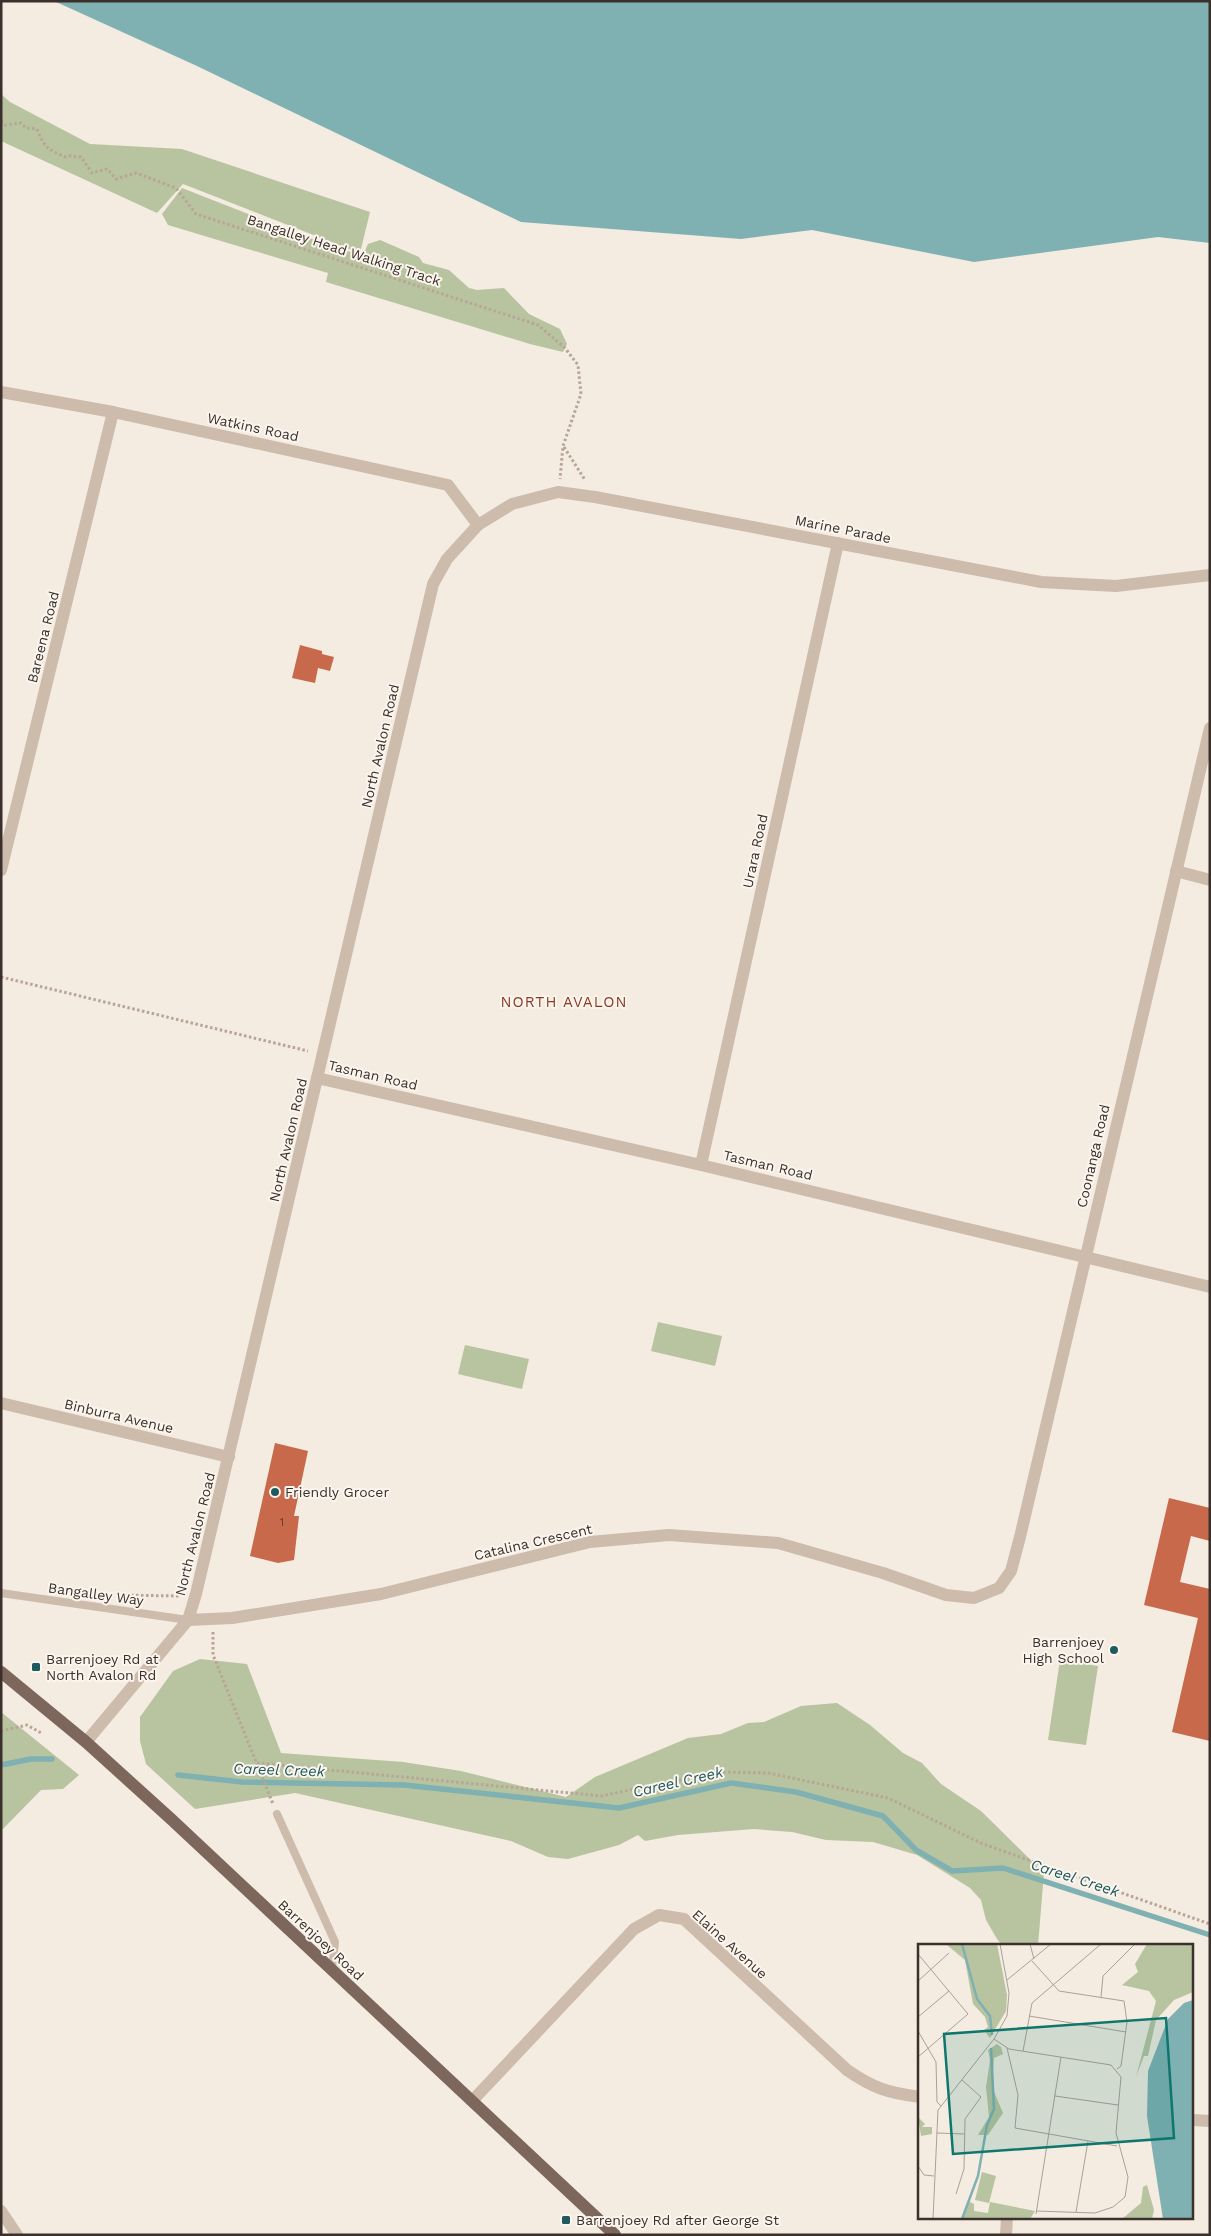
<svg xmlns="http://www.w3.org/2000/svg" width="1211" height="2236" viewBox="0 0 1211 2236" font-family="'Work Sans',sans-serif">
<style>
.green{fill:#b8c4a0}
.water{fill:#7fb0b2}
.lines{fill:none;stroke-linecap:round;stroke-linejoin:round}
.stream{stroke:#7fb0b2;stroke-width:5.5}
.building{fill:#c8694b}
.path{stroke:#b9a596;stroke-width:3;stroke-dasharray:2.5 2.5;stroke-linecap:butt}
.service{stroke:#cdbbac;stroke-width:8}
.minor{stroke:#cdbbac;stroke-width:12}
.primary{stroke:#7d675c;stroke-width:12}
.poi-dot{fill:#1f5a5e;stroke:#fbf5ee;stroke-width:2}
.labels{text-anchor:middle;dominant-baseline:central;stroke-width:4;stroke-linejoin:round;paint-order:stroke}
.number-label{font-size:11px;fill:#5e3e33}
.street-label{font-size:14px;fill:#3b302b;stroke:#fbf5ee}
.poi-label{font-size:14px;fill:#3b302b;stroke:#fbf5ee;text-anchor:start}
.neighbourhood-label{font-size:15px;letter-spacing:1px;fill:#8c3b22;stroke:#fbf5ee}
.water-label{font-size:15px;font-style:italic;fill:#1f5a5e;stroke:#fbf5ee}
.inset-river{fill:none;stroke:#7fb0b2;stroke-width:2.5}
.inset-road{fill:none;stroke:#aaa098;stroke-width:1}
.view{fill:#0f766e;fill-opacity:0.15;stroke:#0f766e;stroke-width:2.5}
.inset-edge{fill:none;stroke:#3b302b;stroke-width:2.5}
</style>
<rect width="100%" height="100%" fill="#f4ebe1"/>
<g class="green">
<path d="M1,94L10,102L90,144L182,149L370,212L360,253H364L368,244L380,240L419,257L423,263L449,270L469,288L477,290L504,288L529,314L560,329L567,344L563,352L530,344L326,282L328,273L168,225L162,214L182,188L343,251L357,252L183,184L157,213L1,141Z"/>
<path d="M658,1322L722,1336L715,1366L651,1351Z"/>
<path d="M465,1345L529,1359L522,1389L458,1374Z"/>
<path d="M200,1659L247,1664L281,1753L403,1762L461,1771L566,1797L595,1777L688,1738L721,1734L748,1723L764,1722L801,1706L837,1703L870,1725L903,1753L922,1763L941,1784L981,1811L1044,1873L1038,1945H1002L997,1939L986,1920L981,1900L970,1888L917,1855L873,1842L826,1840L792,1832L754,1829L678,1835L645,1841L638,1835L619,1845L568,1859L548,1857L511,1841L295,1793L195,1809L146,1764L140,1741V1717L173,1671Z"/>
<path d="M1060,1660L1098,1666L1086,1745L1048,1740Z"/>
<path d="M1,1712L79,1775L63,1789L41,1790L1,1831Z"/>
</g>
<path class="water" d="M54,1H1210V243L1158,237L974,262L812,230L741,239L521,222L197,66Z"/>
<g class="lines">
<g class="stream">
<path d="M1,1765L31,1759H52"/>
<path d="M178,1775L242,1782L404,1785L619,1808L731,1783L796,1792L883,1816L916,1850L952,1871L1003,1868L1210,1935"/>
</g>
</g>
<g class="building">
<path d="M300,645L322,651V654L334,657L330,671L318,668L315,683L292,678Z"/>
<path d="M275,1443L308,1451L294,1516H299L294,1560L278,1563L250,1556Z"/>
<path d="M1169,1498L1210,1508V1541L1191,1536L1180,1582L1210,1589V1741L1172,1732L1198,1618L1144,1605Z"/>
</g>
<g class="lines">
<g class="path">
<path d="M1,121L5,125L21,123L26,128L37,129C43,146 49,151 66,157L70,156L81,157L92,173L107,169L116,179L136,173L176,188L196,214L538,325L565,348L578,365L581,394L563,446L560,479"/>
<path d="M564,447L585,480"/>
<path d="M1,977L308,1051"/>
<path d="M116,1595L179,1596"/>
<path d="M213,1632V1655L273,1804"/>
<path d="M1,1731L27,1725L43,1734"/>
<path d="M257,1763L601,1796L719,1772L768,1773L888,1798L983,1844L1210,1924"/>
</g>
<g class="service">
<path d="M1,1593L188,1620"/>
<path d="M277,1814L335,1942L332,1970"/>
</g>
<g class="minor">
<path d="M1,392L113,412L448,485L478,525"/>
<path d="M1,870L113,412"/>
<path d="M1176,871L1210,880"/>
<path d="M317,1078L701,1165L1210,1287"/>
<path d="M701,1165L838,543"/>
<path d="M1,1403L229,1457"/>
<path d="M188,1620L232,1618L381,1594L590,1542L669,1535L778,1543L883,1573L946,1595L974,1598L999,1588L1011,1571L1020,1537L1210,728"/>
<path d="M86,1742L188,1620L196,1594L433,584L447,559L478,525L512,504L558,492L595,497L1041,582L1116,586L1210,575"/>
<path d="M472,2101L634,1929L659,1915L684,1919L847,2070C873,2088 888,2093 920,2097"/>
<path d="M1192,2120L1210,2121"/>
<path d="M1,2211L17,2235"/>
<path d="M1006,2235L1007,2217"/>
</g>
<path class="primary" d="M1,1672L86,1742L171,1819L615,2235"/>
</g>
<g class="poi-dot">
<circle cx="275" cy="1492" r="5"/>
<circle cx="1114" cy="1650" r="5"/>
<rect x="31" y="1662" width="10" height="10" rx="2.5"/>
<rect x="561" y="2215" width="10" height="10" rx="2.5"/>
</g>
<g class="labels">
<g class="number-label">
<text x="282" y="1522">1</text>
</g>
<g class="street-label">
<text transform="translate(344 250) rotate(18)">Bangalley Head Walking Track</text>
<text transform="translate(253 427) rotate(12)">Watkins Road</text>
<text transform="translate(843 529) rotate(11)">Marine Parade</text>
<text transform="translate(43 637) rotate(-76)">Bareena Road</text>
<text transform="translate(380 746) rotate(-77)">North Avalon Road</text>
<text transform="translate(755 851) rotate(-78)">Urara Road</text>
<text transform="translate(373 1075) rotate(13)">Tasman Road</text>
<text transform="translate(288 1140) rotate(-77)">North Avalon Road</text>
<text transform="translate(1093 1156) rotate(-77)">Coonanga Road</text>
<text transform="translate(768 1165) rotate(13)">Tasman Road</text>
<text transform="translate(119 1416) rotate(13)">Binburra Avenue</text>
<text transform="translate(195 1534) rotate(-76)">North Avalon Road</text>
<text transform="translate(533 1542) rotate(-13)">Catalina Crescent</text>
<text transform="translate(96 1594) rotate(8)">Bangalley Way</text>
<text transform="translate(321 1940) rotate(43)">Barrenjoey Road</text>
<text transform="translate(730 1944) rotate(42)">Elaine Avenue</text>
</g>
<g class="poi-label">
<text x="285" y="1492">Friendly Grocer</text>
<text x="1104" y="1642" text-anchor="end">Barrenjoey<tspan x="1104" dy="16">High School</tspan></text>
<text x="46" y="1659">Barrenjoey Rd at<tspan x="46" dy="16">North Avalon Rd</tspan></text>
<text x="576" y="2220">Barrenjoey Rd after George St</text>
</g>
<g class="neighbourhood-label">
<text x="564" y="1002">NORTH AVALON</text>
</g>
<g class="water-label">
<text transform="translate(279 1770) rotate(2)">Careel Creek</text>
<text transform="translate(678 1782) rotate(-13)">Careel Creek</text>
<text transform="translate(1075 1878) rotate(18)">Careel Creek</text>
</g>
</g>
<g transform="translate(918 1944)">
<rect width="275" height="275" fill="#f4ebe1"/>
<path d="M79,0L89,51L88,67L72,94L66,86L70,83L67,73L55,60L47,16L29,1ZM229,0H275V48L256,56L238,76L230,112H226L218,133L238,57L231,47L204,41L220,28L217,20ZM79,100L83,103L85,110L76,114L74,143L85,169L70,191H60L71,173L68,143L72,116L70,106ZM0,173L7,180L4,183H14V190L3,192ZM64,228L78,232L71,259L57,256ZM229,241L236,266L234,275H204L223,259L225,243ZM50,257L56,260V267L70,269L72,258L117,267L112,275H45Z" fill="#b8c4a0"/>
<path d="M275,56V275H245L229,172L230,127L250,75L266,59Z" fill="#7fb0b2"/>
<path class="inset-river" d="M44,0L59,55L72,72L74,91M44,275L60,232L69,181L76,165L73,104"/>
<path class="inset-road" d="M112,0L116,15M0,10L50,70L0,113M114,17L141,47L206,57L209,78L203,122L199,125M89,36L133,0M0,37L31,9M183,53L185,32L217,0M111,72L208,88M0,73L31,47M0,87L18,118L19,158L23,162M76,95L91,105L193,121L203,133L198,189L210,233L207,253L195,263L177,269L118,267M89,104L100,151L97,184L199,202M105,107L114,59L183,0M137,152L200,161M19,189L46,190M0,222L6,231L16,232M38,250L46,225L47,175L63,153L44,136M158,268L170,197M118,270L143,113M15,275L20,166L76,95L89,72L91,49L82,0"/>
<path class="view" d="M248,74L256,194L35,210L26,90Z"/>
<rect width="275" height="275" class="inset-edge"/>
</g>
<rect width="1211" height="2236" fill="none" stroke="#3b302b" stroke-width="5"/>
</svg>
